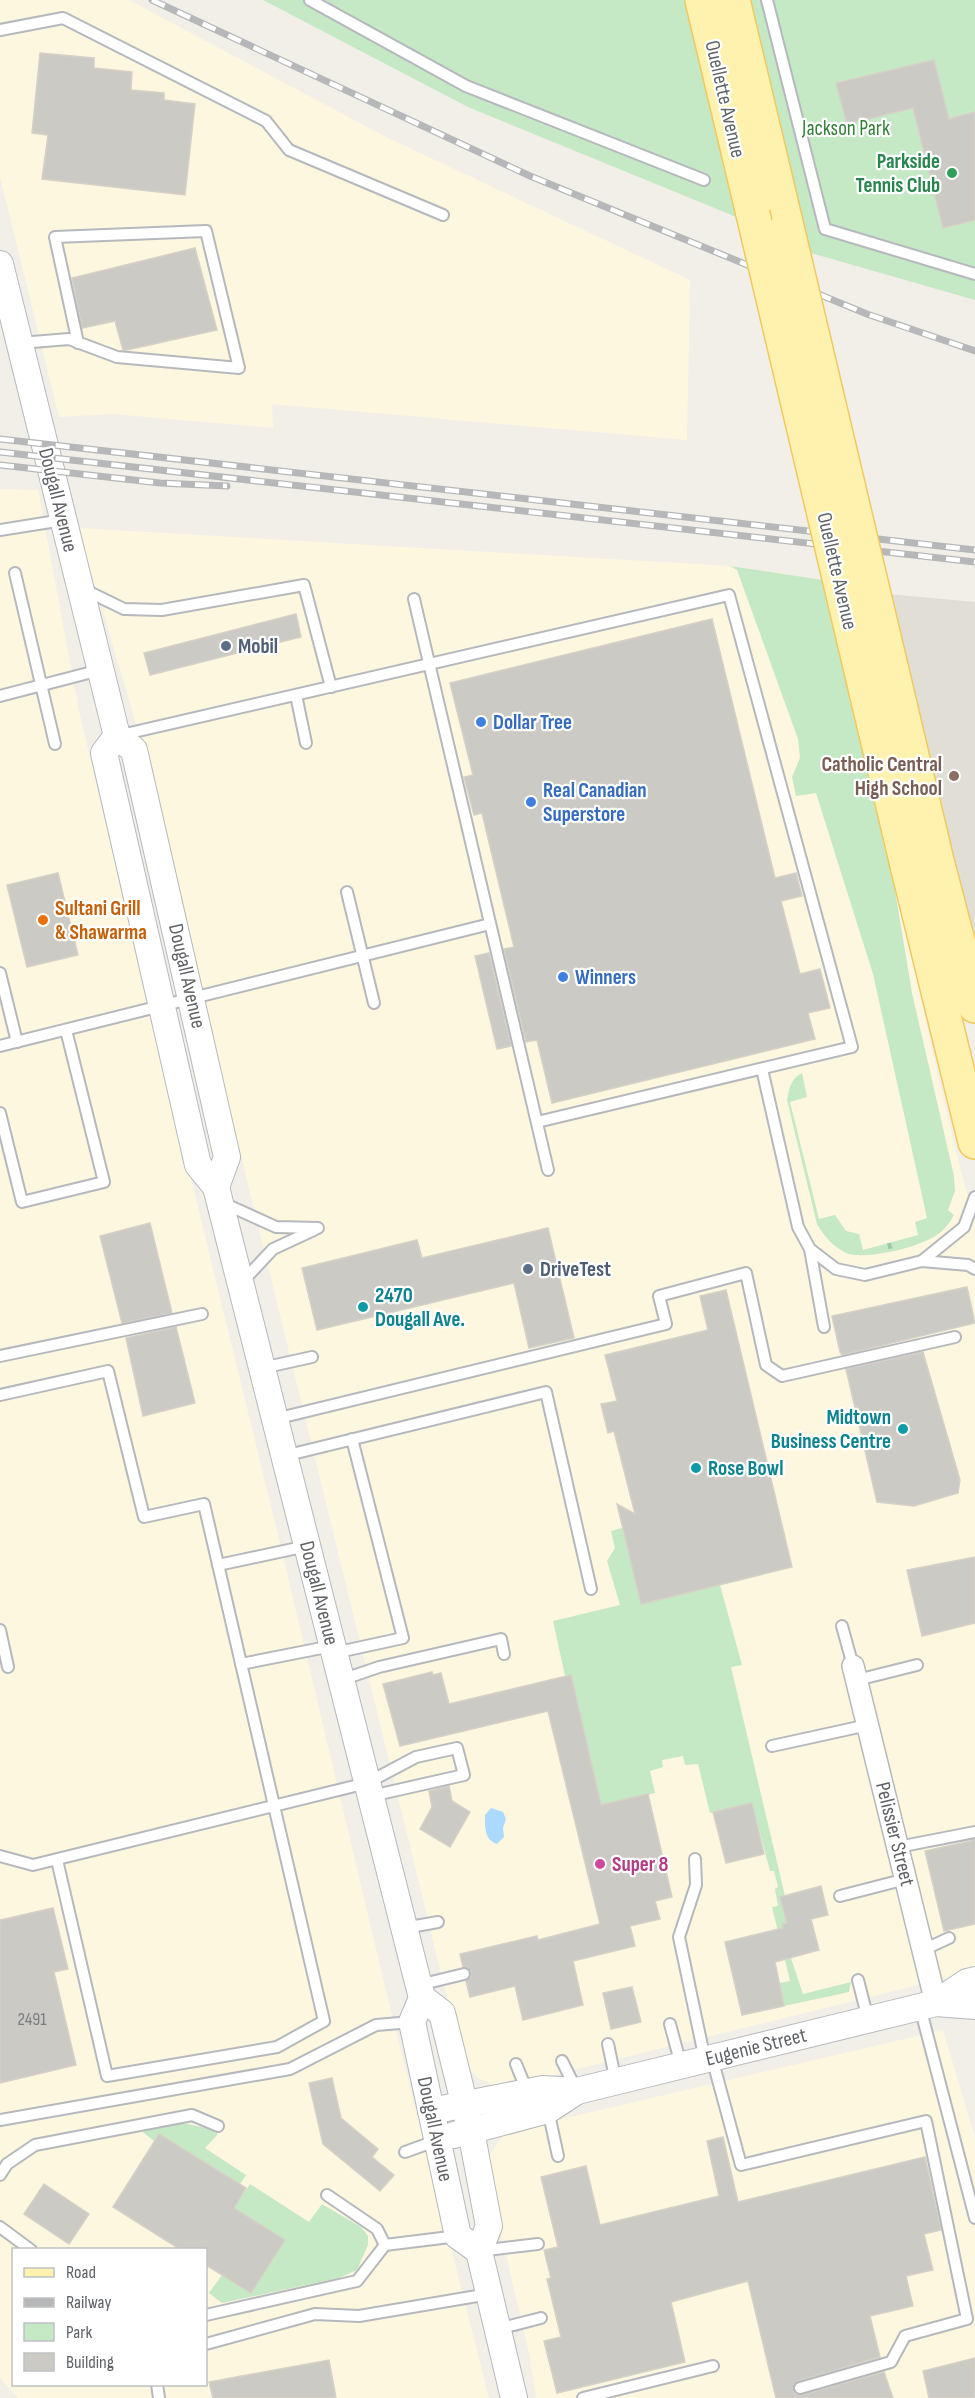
<svg xmlns="http://www.w3.org/2000/svg" width="975" height="2398" viewBox="0 0 975 2398" font-family="'Sofia Sans Condensed',sans-serif">
<style>
.commercial{fill:#fef7e0;fill-rule:evenodd}
.education{fill:#e1ded6}
.green{fill:#c5e8c5}
.water{fill:#aadaff}
.building{fill:#cccac5;stroke:#d6d1c6;stroke-width:1.5}
.lines{fill:none;stroke-linecap:round;stroke-linejoin:round}
.service-casing{stroke:#b5b8bc;stroke-width:14}
.minor-casing{stroke:#b5b8bc;stroke-width:24}
.tertiary-casing{stroke:#b5b8bc;stroke-width:28}
.primary-casing{stroke:#f2c960;stroke-width:36}
.path{stroke:#9cc7a9;stroke-width:4;stroke-dasharray:6 3;stroke-linecap:butt}
.service{stroke:#fff;stroke-width:10}
.minor{stroke:#fff;stroke-width:21}
.tertiary{stroke:#fff;stroke-width:26}
.primary{stroke:#fff2af;stroke-width:33}
.rail-casing{stroke:#b6b7b8;stroke-width:7}
.rail{stroke:#fff;stroke-width:4.5;stroke-dasharray:14;stroke-linecap:butt}
.primary-bridge-casing{stroke:#f2c960;stroke-width:36;stroke-linecap:butt}
.primary-bridge{stroke:#fff2af;stroke-width:33}
.leisure-dot{fill:#2e9e5b;stroke:#fff;stroke-width:2}
.service-dot{fill:#5c6f8a;stroke:#fff;stroke-width:2}
.shop-dot{fill:#3f7fe0;stroke:#fff;stroke-width:2}
.education-dot{fill:#8d6e63;stroke:#fff;stroke-width:2}
.food-dot{fill:#e8710a;stroke:#fff;stroke-width:2}
.culture-dot{fill:#0f9aa8;stroke:#fff;stroke-width:2}
.hotel-dot{fill:#d1479c;stroke:#fff;stroke-width:2}
.labels{text-anchor:middle;dominant-baseline:central;stroke-width:4.5;stroke-linejoin:round;paint-order:stroke}
.number-label{font-size:18px;fill:#7a7d7f}
.street-label{font-size:21px;fill:#5f6368;stroke:#fff}
.park-label{font-size:21px;fill:#348238;stroke:#fff}
.leisure-label{font-size:21px;font-weight:bold;fill:#27864d;stroke:#fff;text-anchor:end}
.service-label{font-size:21px;font-weight:bold;fill:#4e5e75;stroke:#fff;text-anchor:start}
.shop-label{font-size:21px;font-weight:bold;fill:#366cbe;stroke:#fff;text-anchor:start}
.education-label{font-size:21px;font-weight:bold;fill:#785e54;stroke:#fff;text-anchor:end}
.food-label{font-size:21px;font-weight:bold;fill:#c56008;stroke:#fff;text-anchor:start}
.culture-label{font-size:21px;font-weight:bold;fill:#0d838f;stroke:#fff;text-anchor:start}
.hotel-label{font-size:21px;font-weight:bold;fill:#b23c85;stroke:#fff;text-anchor:start}
</style>
<rect width="100%" height="100%" fill="#f1efe8"/>
<g class="commercial">
<path d="M0,0H129L386,137L690,280L687,440L272,404L273,428L113,414L59,417L0,176Z"/>
<path d="M0,489L38,490L79,711L138,962L279,1539L390,2008L489,2398H18L0,2378ZM14,2250H206V2384H14Z"/>
<path d="M78,528L730,566L823,580L909,913L917,980L937,1072L962,1176L975,1218V1971L512,2085H494L478,2078L463,2063L131,706Z"/>
<path d="M943,2030L975,2138V2398H536L529,2353L486,2170L488,2157L503,2136L519,2129Z"/>
</g>
<path class="education" d="M889,594L975,602V949Z"/>
<g class="green">
<path d="M263,0H975V300L804,251L734,216L468,107Z"/>
<path d="M730,566L823,580L891,866L912,993L954,1176L955,1191L948,1210L954,1215C951,1220 947,1226 943,1230C928,1246 866,1261 846,1253C832,1246 825,1237 817,1224L787,1100C789,1089 791,1078 802,1073L807,1097L790,1102L819,1219L835,1215L846,1231L859,1234L863,1250L918,1235L915,1222L927,1218L873,974L816,793L796,796L792,777L800,758L798,739L737,570Z"/>
<path d="M622,1528L641,1604L720,1585L742,1665L731,1667L785,1896L791,1958L803,1994L851,1982L849,1992L784,2006L779,1983L790,1981L772,1907L778,1906L775,1889L778,1887L774,1871H770L752,1803L710,1813L698,1764L685,1765L683,1756L662,1760L663,1767L650,1771L655,1793L601,1805L571,1675L565,1676L553,1621L620,1605L607,1561L615,1548L611,1531Z"/>
<path d="M184,2123L205,2128L218,2134L205,2148L246,2175L240,2184L159,2134L154,2141L143,2132L146,2128Z"/>
<path d="M250,2184L309,2222L322,2204L361,2227L368,2236V2245L357,2270L339,2278L222,2303L209,2293L222,2275L251,2293L284,2240L234,2208Z"/>
</g>
<path class="water" d="M491,1808L503,1812L506,1819L503,1828L504,1837L497,1844C484,1840 485,1826 485,1815Z"/>
<g class="building">
<path d="M40,53L94,58V68L132,72L131,90L164,93V100L195,104L185,195L42,179L48,135L32,133Z"/>
<path d="M934,60L949,119L975,112V220L943,228L913,108L847,124L836,83Z"/>
<path d="M195,248L217,330L127,350H123L115,321L82,328L72,278Z"/>
<path d="M296,614L301,637L150,675L144,653Z"/>
<path d="M712,619L775,878L796,873L802,896L781,901L800,974L820,969L830,1008L808,1013L815,1039L552,1103L537,1040L526,1042L504,949L514,947L482,813L474,815L464,777L473,775L450,683Z"/>
<path d="M58,873L78,955L27,967L7,885Z"/>
<path d="M489,953L511,1046L497,1049L475,956Z"/>
<path d="M150,1223L172,1313L122,1323L100,1236Z"/>
<path d="M548,1228L574,1338L529,1348L514,1283L317,1330L302,1268L417,1240L422,1258Z"/>
<path d="M967,1287L975,1323L842,1355L840,1352L832,1316Z"/>
<path d="M726,1290L792,1567L641,1604L617,1504L635,1514L614,1431L608,1433L601,1404L617,1401L605,1355L708,1330L700,1296Z"/>
<path d="M176,1327L195,1403L143,1416L126,1338Z"/>
<path d="M923,1352L960,1480L958,1493L914,1506L877,1502L846,1369Z"/>
<path d="M975,1557V1623L922,1636L907,1570Z"/>
<path d="M432,1672L433,1675L441,1673L449,1704L571,1675L601,1805L648,1794L672,1897L655,1901L660,1919L630,1926L635,1946L573,1961L583,2005L523,2020L515,1986L470,1997L466,1981L471,1977V1972L463,1967L460,1954L537,1936L538,1940L600,1924L548,1711L400,1746L383,1684Z"/>
<path d="M449,1786L452,1801L470,1812L450,1847L420,1829L432,1807L429,1791Z"/>
<path d="M752,1803L764,1854L726,1863L713,1812Z"/>
<path d="M975,1840V1924L944,1931L925,1851Z"/>
<path d="M821,1886L828,1915L811,1919L819,1950L775,1962L784,2006L742,2015L725,1942L783,1928L782,1924L787,1923L780,1897Z"/>
<path d="M53,1908L68,1969L54,1972L76,2065L0,2083V1920Z"/>
<path d="M632,1987L641,2022L611,2029L603,1993Z"/>
<path d="M332,2078L341,2118L378,2149L372,2157L394,2175L380,2191L323,2144L309,2083Z"/>
<path d="M159,2134L246,2188L234,2208L285,2240L251,2293L206,2265V2250H181L113,2207Z"/>
<path d="M723,2137L738,2202L925,2157L941,2230L924,2234L933,2270L906,2276L913,2306L870,2316L880,2357L798,2381L793,2387L795,2394L802,2395L884,2372L893,2398H776L748,2281L671,2302L685,2362L557,2393L544,2341L561,2337L547,2279L551,2278L544,2250L558,2247L541,2177L586,2166L600,2225L719,2196L707,2141Z"/>
<path d="M44,2184L89,2214L69,2244L24,2214Z"/>
<path d="M975,2358V2398H929L923,2371Z"/>
<path d="M329,2360L336,2398H213L209,2382Z"/>
</g>
<g class="lines">
<g class="service-casing">
<g id="service">
<path d="M310,0L466,86L704,180"/>
<path d="M767,0L825,229L975,274"/>
<path d="M0,30L63,18L266,121L289,150L443,215"/>
<path d="M20,343L69,339L117,357L239,368L206,231L55,237L78,343"/>
<path d="M0,530L63,520"/>
<path d="M15,573L55,744"/>
<path d="M83,589L124,609L162,610L304,585L331,687"/>
<path d="M414,599L548,1170"/>
<path d="M296,695L306,743"/>
<path d="M0,696L100,670"/>
<path d="M121,735L729,595L852,1047L537,1122"/>
<path d="M347,892L374,1003"/>
<path d="M0,973L17,1042"/>
<path d="M0,1046L490,924"/>
<path d="M762,1069L798,1227L810,1249L836,1269L865,1275L922,1261L968,1265L975,1269"/>
<path d="M0,1113L22,1202L104,1182L66,1030"/>
<path d="M221,1202L276,1227L318,1228"/>
<path d="M810,1249L824,1327"/>
<path d="M922,1261L964,1227L975,1197"/>
<path d="M243,1281L273,1249L314,1230"/>
<path d="M0,1356L202,1314"/>
<path d="M262,1368L312,1357"/>
<path d="M0,1395L108,1371L144,1517L204,1504L324,2021L277,2047L107,2076L57,1860"/>
<path d="M275,1419L666,1324L659,1296L746,1273L766,1365L782,1376L955,1337"/>
<path d="M284,1456L546,1392L591,1589"/>
<path d="M218,1565L307,1546"/>
<path d="M842,1626L853,1666"/>
<path d="M0,1630L8,1667"/>
<path d="M334,1653L403,1638L352,1439"/>
<path d="M241,1664L332,1646"/>
<path d="M341,1680L379,1667L501,1639L504,1654"/>
<path d="M857,1680L917,1665"/>
<path d="M772,1746L868,1725"/>
<path d="M898,1847L975,1832"/>
<path d="M0,1856L33,1865L367,1783L416,1757L457,1748L464,1775L371,1796"/>
<path d="M695,1859L696,1885L679,1937L705,2060"/>
<path d="M840,1896L906,1879"/>
<path d="M404,1928L438,1922"/>
<path d="M923,1950L949,1938"/>
<path d="M858,1980L868,2019"/>
<path d="M419,1985L464,1974"/>
<path d="M920,2007L975,2218"/>
<path d="M670,2024L681,2065"/>
<path d="M608,2044L616,2082"/>
<path d="M712,2058L741,2165L926,2121L967,2319L905,2336L891,2362L800,2388"/>
<path d="M562,2061L577,2091"/>
<path d="M516,2064L527,2091"/>
<path d="M548,2110L558,2156"/>
<path d="M0,2120L290,2069L376,2025L412,2022"/>
<path d="M405,2152L438,2140"/>
<path d="M0,2175L7,2164L35,2145L192,2115L218,2126"/>
<path d="M327,2195L377,2229L385,2245"/>
<path d="M0,2227L31,2250"/>
<path d="M479,2251L538,2244"/>
<path d="M206,2315L357,2281L385,2245L458,2236"/>
<path d="M498,2329L541,2318"/>
<path d="M206,2344L315,2314L359,2316L489,2294"/>
<path d="M157,2384L159,2398"/>
<path d="M583,2398L713,2366"/>
</g>
</g>
<g class="minor-casing">
<path id="minor" d="M853,1666L936,2003"/>
</g>
<g class="tertiary-casing">
<g id="tertiary">
<path d="M0,264L117,736L134,750L227,1157L216,1187"/>
<path d="M117,736L104,753L198,1165L216,1187L422,1998L412,2022L458,2236L479,2251"/>
<path d="M422,1998L442,2013L471,2131L489,2226L479,2251L514,2398"/>
<path d="M936,2003L975,2006"/>
<path d="M431,2111L543,2089L577,2091L936,2003L967,1982L975,1980"/>
<path d="M454,2135L548,2110L577,2091"/>
</g>
</g>
<g class="primary-casing">
<g id="primary">
<path d="M702,0L753,214"/>
<path d="M733,0L787,227"/>
<path d="M937,861L975,1006"/>
<path d="M907,865L975,1142"/>
</g>
</g>
<path class="path" d="M889,1243L891,1251"/>
<use href="#service" class="service"/>
<use href="#minor" class="minor"/>
<use href="#tertiary" class="tertiary"/>
<use href="#primary" class="primary"/>
<g class="rail-casing">
<g id="rail">
<path d="M152,0L530,176L867,314L975,351"/>
<path d="M0,439L975,550"/>
<path d="M0,452L975,562"/>
<path d="M0,465L160,483L227,486"/>
</g>
</g>
<use href="#rail" class="rail"/>
<g class="primary-bridge-casing">
<g id="primary-bridge">
<path d="M753,214L907,865"/>
<path d="M787,227L937,861"/>
</g>
</g>
<use href="#primary-bridge" class="primary-bridge"/>
</g>
<circle class="leisure-dot" cx="952" cy="173" r="6"/>
<g class="service-dot">
<circle cx="226" cy="646" r="6"/>
<circle cx="528" cy="1269" r="6"/>
</g>
<g class="shop-dot">
<circle cx="481" cy="722" r="6"/>
<circle cx="531" cy="802" r="6"/>
<circle cx="563" cy="977" r="6"/>
</g>
<circle class="education-dot" cx="954" cy="776" r="6"/>
<circle class="food-dot" cx="43" cy="920" r="6"/>
<g class="culture-dot">
<circle cx="363" cy="1307" r="6"/>
<circle cx="903" cy="1429" r="6"/>
<circle cx="696" cy="1468" r="6"/>
</g>
<circle class="hotel-dot" cx="600" cy="1864" r="6"/>
<g class="labels">
<g class="number-label">
<text x="32" y="2019">2491</text>
</g>
<g class="street-label">
<text transform="translate(725 99) rotate(77)">Ouellette Avenue</text>
<text transform="translate(58 500) rotate(76)">Dougall Avenue</text>
<text transform="translate(837 571) rotate(77)">Ouellette Avenue</text>
<text transform="translate(187 976) rotate(77)">Dougall Avenue</text>
<text transform="translate(319 1593) rotate(76)">Dougall Avenue</text>
<text transform="translate(895 1834) rotate(76)">Pelissier Street</text>
<text transform="translate(756 2047) rotate(-14)">Eugenie Street</text>
<text transform="translate(435 2129) rotate(78)">Dougall Avenue</text>
</g>
<g class="park-label">
<text x="846" y="128">Jackson Park</text>
</g>
<g class="leisure-label">
<text x="940" y="161">Parkside<tspan x="940" dy="24">Tennis Club</tspan></text>
</g>
<g class="service-label">
<text x="238" y="646">Mobil</text>
<text x="540" y="1269">DriveTest</text>
</g>
<g class="shop-label">
<text x="493" y="722">Dollar Tree</text>
<text x="543" y="790">Real Canadian<tspan x="543" dy="24">Superstore</tspan></text>
<text x="575" y="977">Winners</text>
</g>
<g class="education-label">
<text x="942" y="764">Catholic Central<tspan x="942" dy="24">High School</tspan></text>
</g>
<g class="food-label">
<text x="55" y="908">Sultani Grill<tspan x="55" dy="24">&amp; Shawarma</tspan></text>
</g>
<g class="culture-label">
<text x="375" y="1295">2470<tspan x="375" dy="24">Dougall Ave.</tspan></text>
<text x="891" y="1417" text-anchor="end">Midtown<tspan x="891" dy="24">Business Centre</tspan></text>
<text x="708" y="1468">Rose Bowl</text>
</g>
<g class="hotel-label">
<text x="612" y="1864">Super 8</text>
</g>
</g>
<rect x="12" y="2248" width="195" height="138" fill="#ffffff" stroke="#bfc1c3" stroke-width="1.5"/>
<rect x="24" y="2268" width="30" height="9" fill="#fff2af" stroke="#bfc1c3" stroke-width="1.5"/>
<text x="66" y="2278" font-size="18" fill="#5f6368">Road</text>
<rect x="24" y="2298" width="30" height="9" fill="#b6b7b8" stroke="#bfc1c3" stroke-width="1.5"/>
<text x="66" y="2308" font-size="18" fill="#5f6368">Railway</text>
<rect x="24" y="2323" width="30" height="18" fill="#c5e8c5" stroke="#bfc1c3" stroke-width="1.5"/>
<text x="66" y="2338" font-size="18" fill="#5f6368">Park</text>
<rect x="24" y="2353" width="30" height="18" fill="#cccac5" stroke="#bfc1c3" stroke-width="1.5"/>
<text x="66" y="2368" font-size="18" fill="#5f6368">Building</text>
</svg>
